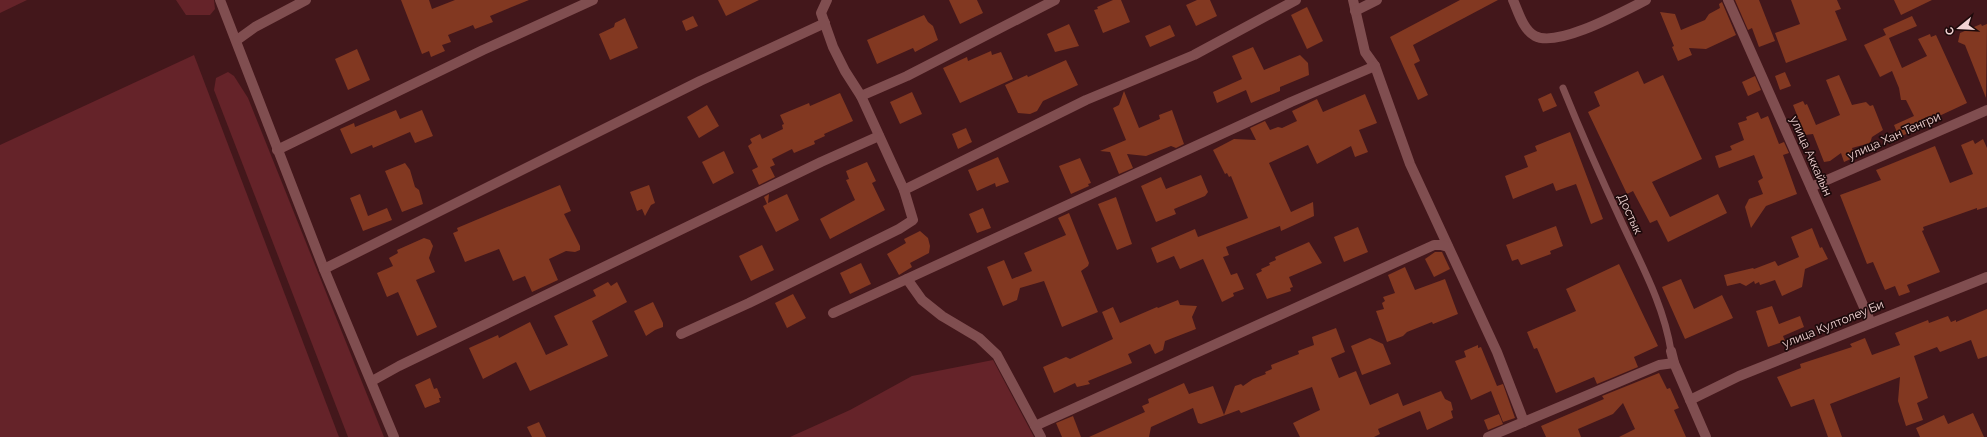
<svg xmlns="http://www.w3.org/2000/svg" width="1987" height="437" viewBox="0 0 1987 437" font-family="Raleway,sans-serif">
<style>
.green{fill:#652329}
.building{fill:#823821}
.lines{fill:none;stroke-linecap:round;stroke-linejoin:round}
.service{stroke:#804e50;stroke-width:7}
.minor{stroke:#804e50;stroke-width:10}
.labels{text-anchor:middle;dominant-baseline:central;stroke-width:3.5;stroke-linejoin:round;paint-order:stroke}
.street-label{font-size:12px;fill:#f1d3d3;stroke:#1d0a0b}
</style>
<rect width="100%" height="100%" fill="#43171b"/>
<g class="green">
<path d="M0,0H27L0,13Z"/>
<path d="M176,0H214L215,9L210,15H186Z"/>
<path d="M194,55L339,437H0V145Z"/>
<path d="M228,72L234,76L248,98L384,437H348L214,90L216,78Z"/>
<path d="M993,360L1034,437H790L850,410L912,376Z"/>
</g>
<g class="building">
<path d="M401,0H429L432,9L455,0H529L490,16L493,22L475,29L473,25L448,35L451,42L442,45L445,51L431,57L429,51L422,54Z"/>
<path d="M718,0H759L726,16Z"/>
<path d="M949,0H977L983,13L960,24Z"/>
<path d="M1113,0H1121L1130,22L1103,33L1094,10L1098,9L1097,7Z"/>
<path d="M1197,0H1210L1217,16L1196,26L1186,5Z"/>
<path d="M1460,0H1498L1413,45L1420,61L1414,64L1428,95L1418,100L1390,37Z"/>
<path d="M1735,0H1759L1775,41L1759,47L1752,28L1748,30Z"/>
<path d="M1791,0H1837L1841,9L1835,11L1847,40L1786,63L1775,33L1800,24Z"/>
<path d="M1894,0H1932L1901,15Z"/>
<path d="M1722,2L1736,35L1706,49L1689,48L1692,55L1678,61L1672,47L1674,46L1660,12L1675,14L1681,30L1705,20L1709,14L1720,8L1719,4Z"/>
<path d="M1307,7L1323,41L1307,49L1291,15Z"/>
<path d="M924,15L928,22L933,26L938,40L915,52L913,48L877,64L867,40Z"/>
<path d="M693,16L698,26L686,31L682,21Z"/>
<path d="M1912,16L1917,26L1889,38L1902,68L1927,56L1918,39L1930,34L1931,37L1936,35L1967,103L1937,117L1938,121L1899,137L1894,125L1914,116L1906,100H1901L1899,88L1892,71L1880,77L1864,45L1886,35L1883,29Z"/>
<path d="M625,18L638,48L610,60L599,34L614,27L615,23Z"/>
<path d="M1069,24L1079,46L1055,52L1047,34Z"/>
<path d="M1981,24L1982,26L1987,24L1986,98L1965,45L1958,42L1960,33Z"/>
<path d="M1170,25L1175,36L1150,47L1145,36Z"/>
<path d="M1253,47L1264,70L1300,55L1308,63L1309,75L1280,87V91L1251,103L1246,90L1217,103L1213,92L1242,79L1232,56Z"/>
<path d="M357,49L370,80L348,90L335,59Z"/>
<path d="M991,51L992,55L1001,52L1013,79L960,103L943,68L967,57L968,61Z"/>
<path d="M1066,60L1078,85L1043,101L1037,111L1030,114L1018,113L1005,85L1027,75L1028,77Z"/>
<path d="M1638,71L1644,84L1663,75L1702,159L1652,182L1670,217L1718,194L1727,213L1668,242L1657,220L1650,223L1633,191L1627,194L1588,112L1600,106L1594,92Z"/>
<path d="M1785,72L1791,86L1780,90L1775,76Z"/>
<path d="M1839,75L1852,105L1866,102L1870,106L1873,105L1883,130L1872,137L1870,143L1852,148L1855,157L1844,162L1841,153L1830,161L1824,162L1813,134L1805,135L1793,105L1803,101L1805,105L1807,104L1816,125L1840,115L1826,80Z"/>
<path d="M1755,76L1761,90L1748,96L1742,82Z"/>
<path d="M1124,91L1139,128L1160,119L1159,115L1172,110L1184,144L1176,148L1171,146L1146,156L1127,154L1133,168L1119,174L1110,152L1100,151L1126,140L1113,108L1119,105Z"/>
<path d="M912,92L922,114L900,124L890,102Z"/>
<path d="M840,93L853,121L824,134L825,136L814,141L815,144L794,153L792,149L772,159L775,165L770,167L775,177L759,185L752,170L758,167L748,146L752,143L750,139L760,134L762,139L783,129L782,125L784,124L780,115L809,103L810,106Z"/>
<path d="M1551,93L1557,106L1543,112L1538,99Z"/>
<path d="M1365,94L1377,123L1359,130L1368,152L1355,157L1351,146L1317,164L1308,145L1269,163L1291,212L1313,202L1314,216L1281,231L1280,226L1226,247L1229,255L1223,257L1231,275L1237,273L1244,289L1233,293L1234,296L1222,302L1203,259L1180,269L1174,256L1157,263L1151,248L1195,229L1198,237L1248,218L1231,176L1229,177L1227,173L1225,174L1213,150L1234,139L1256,140L1250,128L1265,121L1270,130L1278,127L1282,128L1297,121L1292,111L1317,99L1323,112Z"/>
<path d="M707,105L719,126L699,138L687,117Z"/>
<path d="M396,110L400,119L422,110L433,136L415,143L410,132L373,148L372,145L351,154L340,129L354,123L355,127Z"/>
<path d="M1758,112L1761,119L1768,116L1779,144L1784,142L1789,153L1783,155L1797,194L1766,206L1751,228L1745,207L1749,199L1763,194L1758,181L1763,178L1754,155L1719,168L1715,156L1732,150L1730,146L1744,140L1738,123L1747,120L1746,117Z"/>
<path d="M966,128L972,142L958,149L952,134Z"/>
<path d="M1570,132L1603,219L1591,224L1576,184L1556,191L1553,183L1513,199L1505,176L1528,167L1524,156L1537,151L1535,146Z"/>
<path d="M1983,139L1987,148V207L1977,210V208L1923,227L1924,230L1922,231L1940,272L1907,285L1910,292L1899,296L1895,286L1885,290L1873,262L1867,264L1840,195L1881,180L1876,170L1935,146L1950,183L1973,174L1961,145L1973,140L1975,144Z"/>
<path d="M724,151L734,173L713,184L702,162Z"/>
<path d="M998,157L1009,182L996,187L995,183L977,191L968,170Z"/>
<path d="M1080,158L1091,183L1088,184L1089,186L1071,194L1059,166Z"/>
<path d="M867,162L876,181L872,183L885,210L830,239L820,219L855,200L846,180L849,179L846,171Z"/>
<path d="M405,163L410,170L415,187L419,190L423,204L402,212L385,171Z"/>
<path d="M1201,175L1208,192L1205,196L1174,209L1176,214L1156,222L1141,186L1161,177L1166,189Z"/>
<path d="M560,185L571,211L564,214L580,246V250L575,252L566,251L549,259L558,280L532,292L525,276L513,281L499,249L465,262L453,233L458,231L457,228Z"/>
<path d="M649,185L655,203L651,205L645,216L642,209L637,211L630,192Z"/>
<path d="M360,194L368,216L387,208L392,220L363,231L350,198Z"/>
<path d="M769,194L768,203L787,194L799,220L776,232L763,206L767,204L764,197Z"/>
<path d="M1116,197L1132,244L1117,250L1098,204Z"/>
<path d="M983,208L991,228L977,233L969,214Z"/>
<path d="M1069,213L1089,263L1088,266L1081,271L1098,312L1062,327L1044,281L1020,288L1017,300L1003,306L987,267L1004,260L1012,279L1032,271L1024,253L1066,235L1058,218Z"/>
<path d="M1556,226L1563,246L1550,251L1551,254L1521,265L1518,259L1512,261L1506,245Z"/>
<path d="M1358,227L1368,252L1344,262L1334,237Z"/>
<path d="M1812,228L1820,248L1822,247L1828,259L1805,269L1802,287L1782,296L1775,280L1760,285L1759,282L1755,284L1754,281L1746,286L1740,283L1727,286L1724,275L1753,268L1754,269L1775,261L1778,266L1799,257L1791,237Z"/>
<path d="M920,231L928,238L930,246L929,253L910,263L912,267L899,275L887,254L906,243L904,239Z"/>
<path d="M424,238L430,240L433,246L429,258L435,272L416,280L437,327L417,336L398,292L387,297L377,273L393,266L389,258L398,253L397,250Z"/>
<path d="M1309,242L1322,263L1289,277L1293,287L1290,288L1291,291L1267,299L1256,274L1262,271L1261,269L1270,265L1269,263L1276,260L1275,257Z"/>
<path d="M762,245L774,270L751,281L739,256Z"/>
<path d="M1435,252H1442L1450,269L1434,277L1425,259Z"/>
<path d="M861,263L871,284L850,294L840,273Z"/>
<path d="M1619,264L1658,346L1634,357L1638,367L1597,384L1594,377L1556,393L1537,348L1534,349L1527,332L1576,311L1566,289Z"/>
<path d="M1405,267L1415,290L1445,279L1458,314L1433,324L1432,322L1407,332L1403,336L1387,342L1376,311L1384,309L1382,303L1385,301L1383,297L1395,293L1388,275Z"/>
<path d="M1681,279L1694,309L1722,295L1733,318L1685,339L1662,287Z"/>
<path d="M608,282L611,286L617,282L627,302L592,321L608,356L530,391L516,362L483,379L469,348L498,335L499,338L530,322L546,355L568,345L554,316L596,296L593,290Z"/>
<path d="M793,294L806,318L787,328L775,303Z"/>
<path d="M1178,300L1180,305L1197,306L1192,317L1196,329L1165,341L1163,350L1155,354L1150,344L1128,354L1132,363L1088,381L1090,384L1077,387L1075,383L1054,393L1043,367L1066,357L1070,359L1113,339L1102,312L1113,307L1120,323L1157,307L1158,308Z"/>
<path d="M653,302L663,323V327L655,330L646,336L634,311Z"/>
<path d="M1772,306L1779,324L1800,316L1804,327L1783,336L1785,341L1768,347L1756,311Z"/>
<path d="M1987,309V356L1978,359L1971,340L1940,352L1937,347L1914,356L1928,398L1917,403L1923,420L1906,426L1898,401L1900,377L1830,404L1842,437H1828L1814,399L1791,407L1777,377L1801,368L1800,364L1852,347L1850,344L1865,338L1872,355L1900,345L1895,333L1928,320L1929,323L1948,316L1951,322L1956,320V322Z"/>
<path d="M1336,328L1345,352L1331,358L1339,378L1356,371L1370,405L1398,393L1403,406L1441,391L1445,399L1451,402L1453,410L1451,411L1453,418L1427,430L1420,411L1378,429L1380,434L1374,437H1300L1293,423L1320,410L1312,387L1241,413L1239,410L1201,424L1198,423L1193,408L1151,427L1149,437H1089L1145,412L1142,406L1149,403L1148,399L1184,383L1189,394L1213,386L1224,415L1235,386L1241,384L1243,386L1253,379L1266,374L1265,372L1272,369L1271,365L1299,354L1298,351L1314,345L1312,337Z"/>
<path d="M1370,338L1383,344L1391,364L1362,375L1351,346Z"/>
<path d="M1478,345V348L1481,347L1497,386L1503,384L1515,418L1503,422L1491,391L1471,400L1455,361L1466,357L1464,351Z"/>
<path d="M1659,373L1667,389L1670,388L1679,408L1674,410L1686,437H1619L1635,429L1623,403L1613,414L1578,429L1581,437H1546L1541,426L1604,399L1602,396Z"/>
<path d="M430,378L434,389L437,388L441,398H439L440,402L425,408L415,385Z"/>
<path d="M1973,413L1984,437H1920L1916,428L1944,415L1948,424Z"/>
<path d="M1499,414L1503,424L1488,430L1484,420Z"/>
<path d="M1073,416L1081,437H1062L1056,423Z"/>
<path d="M539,422L546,437H532L527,427Z"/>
</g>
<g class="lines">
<path class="service" d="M1563,88C1582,135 1602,180 1623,225C1642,266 1664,306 1671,351"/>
<g class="minor">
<path d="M220,0L324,269L394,437"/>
<path d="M1353,0L1365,52L1375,66L1410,164L1497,352L1524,422"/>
<path d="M1513,0C1518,11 1523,30 1535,36C1558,48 1624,11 1646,0"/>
<path d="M1728,0L1871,323"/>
<path d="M1355,11L1377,0"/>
<path d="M237,40L255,27L306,0"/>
<path d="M861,96L907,76L1055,0"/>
<path d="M277,150L483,50L593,0"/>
<path d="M1811,187L1987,110"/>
<path d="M904,190L1086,100L1194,55L1296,0"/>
<path d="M324,269L700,81L825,23"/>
<path d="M907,279L922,300L942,316L979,338L997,355L1041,437"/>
<path d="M833,313L1291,102L1375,66"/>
<path d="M681,334L749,303L899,229L913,220L904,190L861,96L845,71L833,47L821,13L827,0"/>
<path d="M1671,351L1674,363L1706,437"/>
<path d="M372,381L399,366L821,162L879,136"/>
<path d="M1690,400L1739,376L1987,277"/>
<path d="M1035,426L1434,245H1441L1448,247"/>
<path d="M1488,437L1659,365L1674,363"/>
</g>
</g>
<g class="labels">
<g class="street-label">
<text transform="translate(1894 136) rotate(-24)">улица Хан Тенгри</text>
<text transform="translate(1811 156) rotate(66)">улица Аккайын</text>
<text transform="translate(1630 214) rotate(65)">Достык</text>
<text transform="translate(1833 324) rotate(-22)">улица Култолеу Би</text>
</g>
</g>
<g transform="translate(1959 28) rotate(252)" stroke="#1d0a0b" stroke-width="3" paint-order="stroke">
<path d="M0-3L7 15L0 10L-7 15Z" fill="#f1d3d3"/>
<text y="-6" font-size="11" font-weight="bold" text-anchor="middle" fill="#f1d3d3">С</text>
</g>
</svg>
